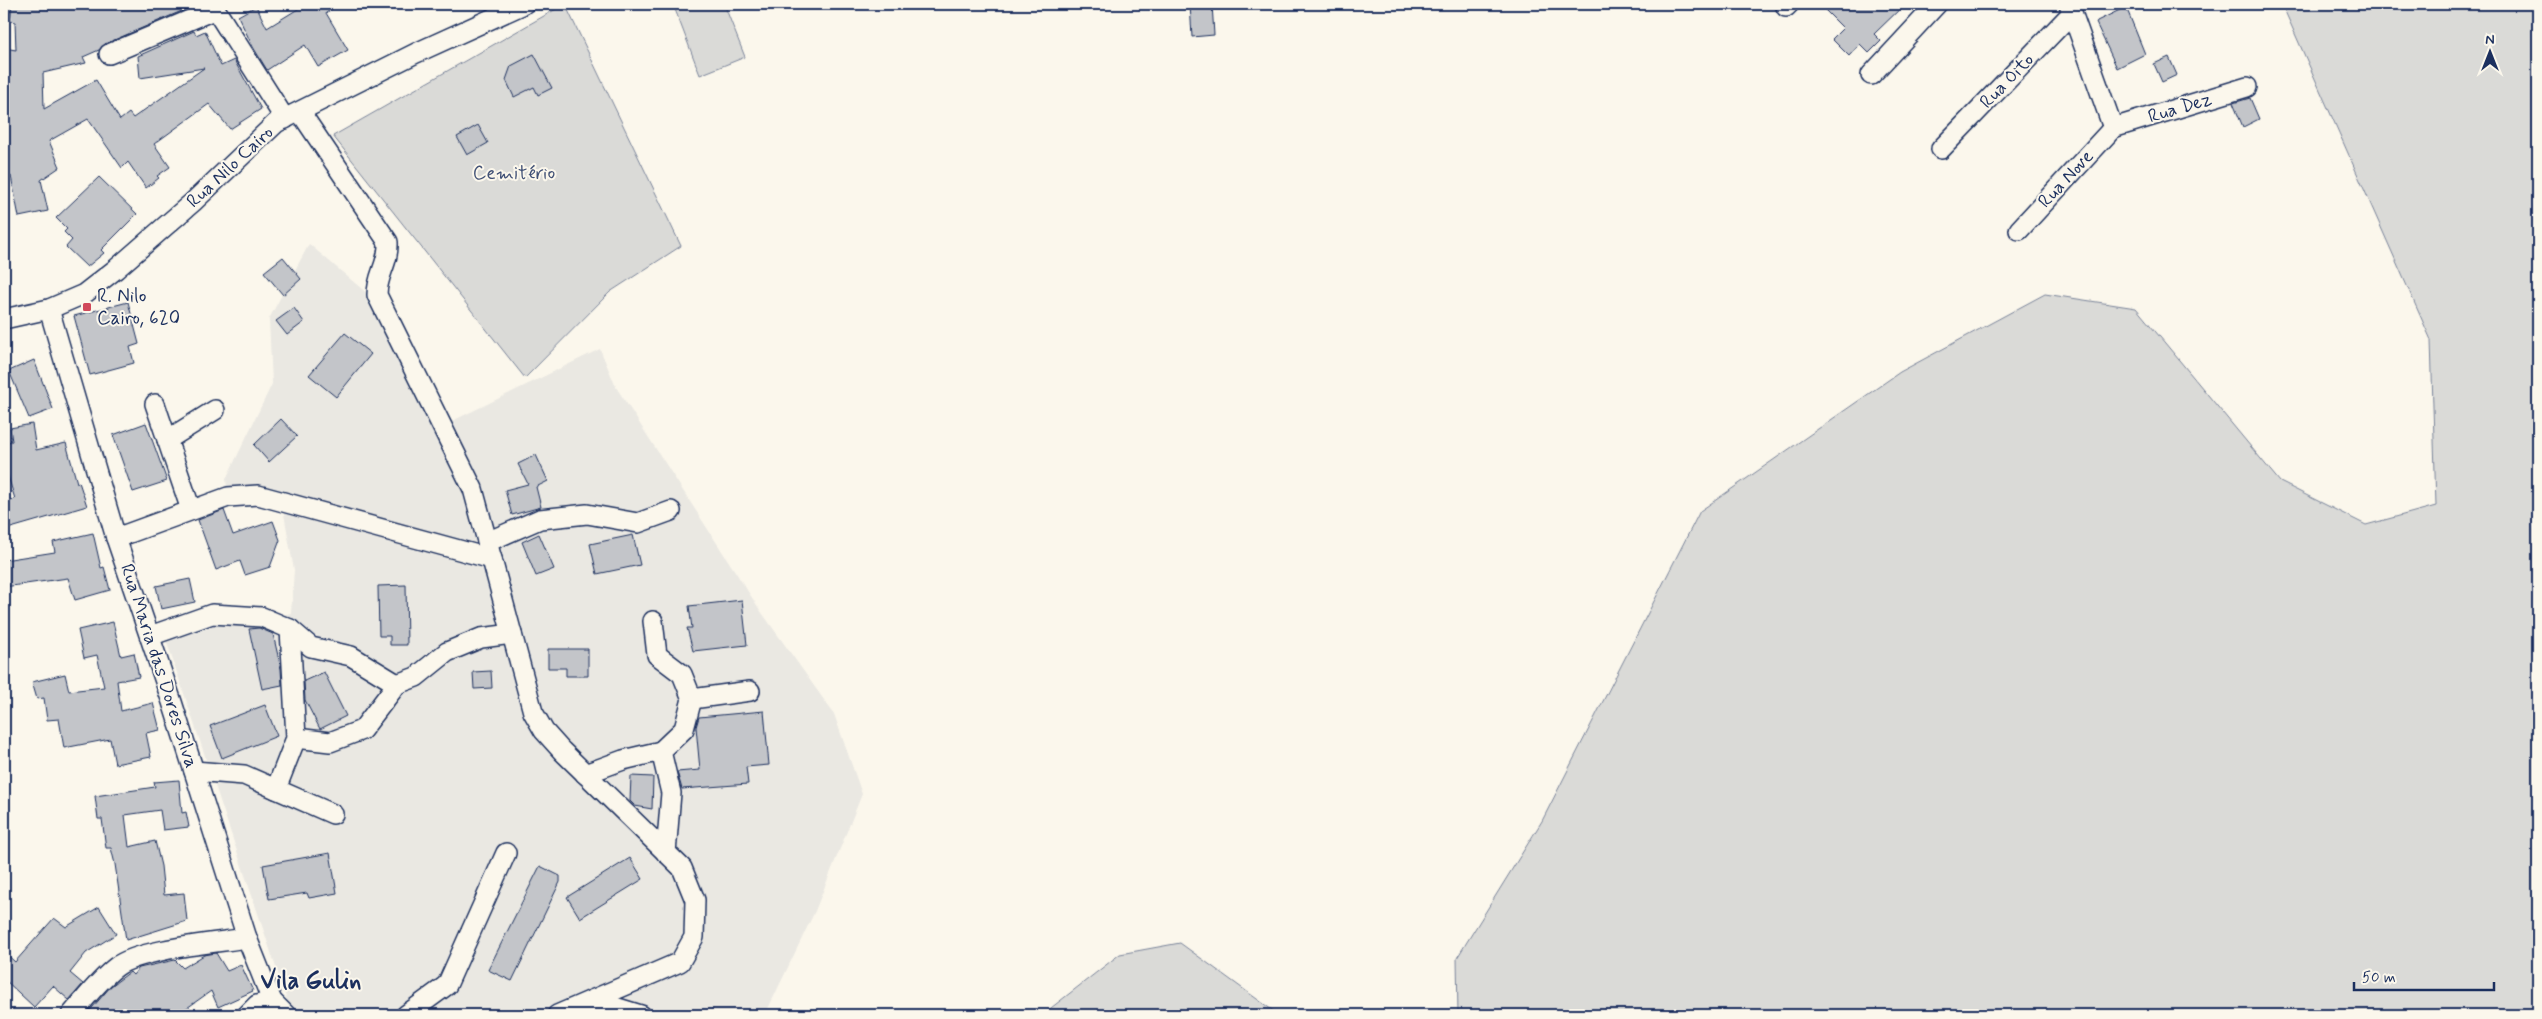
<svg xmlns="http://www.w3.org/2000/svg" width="2542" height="1019" viewBox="0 0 2542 1019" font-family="Mynerve,sans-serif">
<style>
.built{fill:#eae8e2}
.green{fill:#dadad7;stroke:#7a849a}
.building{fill:#c3c5c9;stroke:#1b2f5e}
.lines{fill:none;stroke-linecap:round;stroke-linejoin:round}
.minor-casing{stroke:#1b2f5e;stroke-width:22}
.minor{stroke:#fbf7ec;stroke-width:19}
.poi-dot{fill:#d1495b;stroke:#fbf7ec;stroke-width:2}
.labels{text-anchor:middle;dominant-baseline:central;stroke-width:4;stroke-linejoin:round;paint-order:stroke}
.street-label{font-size:19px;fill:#1b2f5e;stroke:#fbf7ec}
.park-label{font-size:19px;fill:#415176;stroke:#fbf7ec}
.poi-label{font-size:19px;fill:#1b2f5e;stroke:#fbf7ec;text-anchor:start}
.district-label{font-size:24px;font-weight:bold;fill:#1b2f5e;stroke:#fbf7ec}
</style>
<rect width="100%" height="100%" fill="#fbf7ec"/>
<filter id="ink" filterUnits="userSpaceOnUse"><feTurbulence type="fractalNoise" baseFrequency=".02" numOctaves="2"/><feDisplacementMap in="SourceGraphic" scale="10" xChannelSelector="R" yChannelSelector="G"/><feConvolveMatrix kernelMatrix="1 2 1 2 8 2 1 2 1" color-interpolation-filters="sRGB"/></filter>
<g filter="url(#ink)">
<path class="built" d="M309,244L382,306L442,426L600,349L616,387L760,610L834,714L862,794L815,911L765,1015H292L164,634L221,617L261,621L291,613L294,570L282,503L228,497L226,479L272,384L269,319Z"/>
<g class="green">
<path d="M565,4L681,246L610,292L525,378L333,136Z"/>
<path d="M673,4H724L745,57L700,75Z"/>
<path d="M2286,4H2538V1015H1458L1457,958L1542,821L1700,511L1900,372L2045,294L2136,308L2280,482L2366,525L2436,506L2431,340L2284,9Z"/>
<path d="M1180,943L1279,1015H1042L1120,954Z"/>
</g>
<g class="building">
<path d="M12,4H181L184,10L105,44L99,50L83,57L86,63L43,73L44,109L96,80L120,120L129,113L133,118L204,68L140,78L138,56L194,31L196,35L205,31L221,66L234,60L261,109L230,129L209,104L154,144L170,167L157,176L159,178L146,188L128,162L122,168L88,119L49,141L60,167L41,180L48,211L19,217L11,176L4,178V48L16,50L15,22L10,21Z"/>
<path d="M306,4H339L326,13L348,50L318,67L305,45L267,70L253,47L238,16L256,6L267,28Z"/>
<path d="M1190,4H1212L1214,35L1192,37Z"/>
<path d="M1819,4H1905L1874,34L1881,41L1869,53L1860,44L1849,56L1832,39L1843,28Z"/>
<path d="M2126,7L2145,54L2117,68L2096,23L2097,21Z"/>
<path d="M534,54L552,88L538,95L534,87L514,97L506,80L511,66Z"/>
<path d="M2169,57L2177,75L2162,82L2154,64Z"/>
<path d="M2250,98L2259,119L2243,127L2233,103Z"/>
<path d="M478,125L488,143L467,155L457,137Z"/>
<path d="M99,177L137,214L101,250L104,253L87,267L66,247L72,240L64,232L67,229L56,218Z"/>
<path d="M283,257L301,279L283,295L264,272Z"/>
<path d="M128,302L139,344L130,347L134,363L90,375L74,316Z"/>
<path d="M294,308L304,322L287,335L276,321Z"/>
<path d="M345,333L371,354L336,397L309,375Z"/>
<path d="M34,360L53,409L29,418L9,371Z"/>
<path d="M281,419L297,436L269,462L254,445Z"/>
<path d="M146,423L167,481L133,492L113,435Z"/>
<path d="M32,424L36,450L66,443L77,483L79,482L87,506L4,530V501L15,499L4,463V443L12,441L10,428Z"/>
<path d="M536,455L548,481L536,487L541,507L512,515L505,490L528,484L518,464Z"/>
<path d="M224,510L233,535L273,521L280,540L270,567L245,575L240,561L216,570L198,520Z"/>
<path d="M93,533L101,568L104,567L110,590L75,600L68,578L4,587V560L55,552L53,542Z"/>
<path d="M539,534L554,569L536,576L522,542Z"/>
<path d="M633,535L640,565L597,574L590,544Z"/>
<path d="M190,579L195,602L161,609L156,586Z"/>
<path d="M406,585L407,645H390V636H379L378,586Z"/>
<path d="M742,600L747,645L693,651L687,628H692L689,606Z"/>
<path d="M113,622L121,656L134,653L139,677L117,681L121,711L153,703L160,730L146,733L151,757L115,764L110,739L64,748L59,719L47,720L44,698L37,699L32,682L65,674L69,691L104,687L97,655L84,658L78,630Z"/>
<path d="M259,628L273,634L281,669L282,685L262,689L249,629Z"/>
<path d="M548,649H588V676H566V668H548Z"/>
<path d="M491,671L492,688L474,689L473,672Z"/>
<path d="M324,672L346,716L320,729L305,700L304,681Z"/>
<path d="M265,705L277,736L222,758L210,726Z"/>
<path d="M764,711L769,765L746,767L748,784L682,789L677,772L700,770L696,727L699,717Z"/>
<path d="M631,776L653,777L652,809L635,806L630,801Z"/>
<path d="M179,780L182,813L186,812L189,827L163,830L160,810L125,815L129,847L155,841L161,866L164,895L184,893L187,921L126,940L115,864L111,848H106L102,819H98L95,796L155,787L154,782Z"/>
<path d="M330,853L337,893L309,898L307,893L269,899L263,865Z"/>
<path d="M630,858L643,879L580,918L567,897Z"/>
<path d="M540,866L560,876V882L512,981L488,970Z"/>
<path d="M99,907L116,934L86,953L70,973L83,984L69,1000L53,986L34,1007L4,979V952L15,962L54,918L66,927Z"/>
<path d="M216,953L227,971L241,965L253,991L218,1007L211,991L177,1015H86L111,986L130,972L133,975L139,968L175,960L183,968L204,955Z"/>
</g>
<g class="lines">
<g class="minor-casing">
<g id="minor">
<path d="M212,4L285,119"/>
<path d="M2069,4L2113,128"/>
<path d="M1786,7L1789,4"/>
<path d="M109,54L216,9"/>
<path d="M1871,75L1937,4"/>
<path d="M301,113L388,242C389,264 377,274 377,295L473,489L533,712L544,731L562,751L682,868L695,900L694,937L680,962L557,1015"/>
<path d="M2113,128L2247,87"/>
<path d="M1941,149L2072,13"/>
<path d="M2019,230L2113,128"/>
<path d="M49,309L116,538L172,702L247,938L272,1001L286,1015"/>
<path d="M4,319L49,309L84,294L116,269L193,202L276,123L416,53L524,4"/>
<path d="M155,404L191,510"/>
<path d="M167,440L215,410"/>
<path d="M116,538L228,497L258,495L492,559"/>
<path d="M487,542L540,519L587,514L638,523L671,511"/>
<path d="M653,621L657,655L682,674L692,699L684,729L661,751L671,793L666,853"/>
<path d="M290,629L296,738"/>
<path d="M150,636L212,614L262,617L290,629L311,647L351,656L397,684"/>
<path d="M692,699L750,691"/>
<path d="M194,771L244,775L333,814"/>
<path d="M585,774L623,760L661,751"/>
<path d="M276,789L296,738L330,742L362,730L397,684L416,677L447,652L481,638L512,634"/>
<path d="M591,1004L592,1000L641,1015"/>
<path d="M71,1015C85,999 98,981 116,967C139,949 215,943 247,938"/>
<path d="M247,1015L257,1005L272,1001"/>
<path d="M406,1015L447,985L506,853"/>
</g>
</g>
<use href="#minor" class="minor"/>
</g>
</g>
<rect class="poi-dot" x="82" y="302" width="10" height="10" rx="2.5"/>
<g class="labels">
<g class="street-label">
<text transform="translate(2007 81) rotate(-46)">Rua Oito</text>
<text transform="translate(2180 108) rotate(-17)">Rua Dez</text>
<text transform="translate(230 167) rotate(-43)">Rua Nilo Cairo</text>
<text transform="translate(2066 179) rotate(-47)">Rua Nove</text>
<text transform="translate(159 666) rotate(72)">Rua Maria das Dores Silva</text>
</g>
<g class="park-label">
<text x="514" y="173">Cemitério</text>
</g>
<g class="poi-label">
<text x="97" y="296">R. Nilo<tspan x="97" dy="22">Cairo, 620</tspan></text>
</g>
<g class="district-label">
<text x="311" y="981">Vila Gulin</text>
</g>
</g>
<rect width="2542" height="1019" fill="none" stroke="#fbf7ec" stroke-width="20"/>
<rect x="10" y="10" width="2522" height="999" fill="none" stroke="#1b2f5e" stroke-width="2" filter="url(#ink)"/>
<g transform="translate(2490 52)" stroke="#fbf7ec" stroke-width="4" paint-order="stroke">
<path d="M0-4L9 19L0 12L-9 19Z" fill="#1b2f5e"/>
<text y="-8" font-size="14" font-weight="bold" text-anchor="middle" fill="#1b2f5e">N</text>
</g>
<path d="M2354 982v8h140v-8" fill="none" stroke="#1b2f5e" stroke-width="2.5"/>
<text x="2362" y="982" font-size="15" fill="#1b2f5e" stroke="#fbf7ec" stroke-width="4" paint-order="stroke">50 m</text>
</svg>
